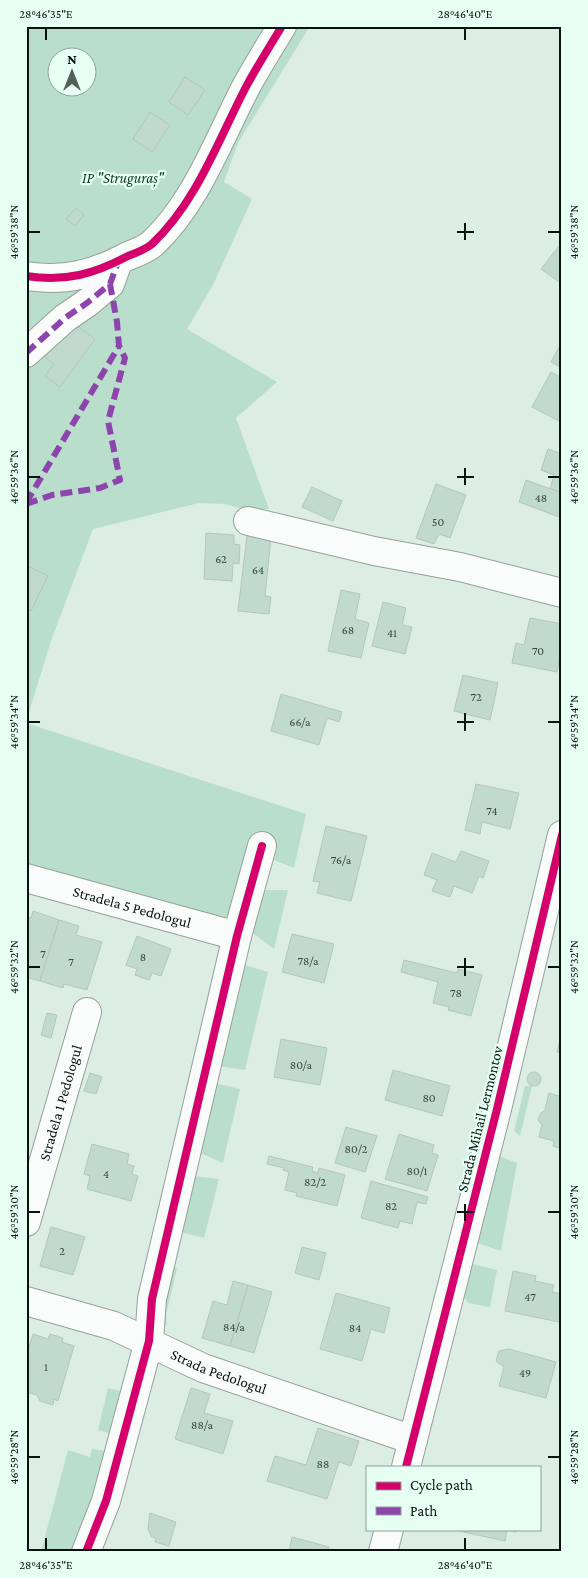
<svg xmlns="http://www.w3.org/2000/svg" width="588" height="1578" viewBox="0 0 588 1578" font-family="'Crimson Pro',serif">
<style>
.green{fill:#b9dfcc;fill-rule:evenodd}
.building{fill:#c0dbce;stroke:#b7c4bd}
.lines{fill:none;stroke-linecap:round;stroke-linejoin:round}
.minor-casing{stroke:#94a19a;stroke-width:30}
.minor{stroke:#fafcfb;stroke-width:28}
.quiet{stroke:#8e44ad;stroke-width:6;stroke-dasharray:12 6;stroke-linecap:butt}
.cycleway-casing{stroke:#e7fff2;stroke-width:11}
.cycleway{stroke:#d6006c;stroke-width:8}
.ticks{fill:none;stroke:#09130f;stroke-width:2}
.labels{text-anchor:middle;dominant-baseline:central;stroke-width:4.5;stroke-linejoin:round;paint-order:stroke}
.number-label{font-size:12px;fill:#37453f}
.park-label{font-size:15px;font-style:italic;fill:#0e3a28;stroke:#e7fff2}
.street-label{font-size:15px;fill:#09130f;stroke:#e7fff2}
.neatline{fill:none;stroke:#09130f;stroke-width:2}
.ticks-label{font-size:12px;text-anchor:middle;fill:#09130f}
</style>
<rect width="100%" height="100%" fill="#dcede4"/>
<g class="green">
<path d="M26,26H310L238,143L224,182L252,199L213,285L187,329L277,382L236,418L269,509L248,510L224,504L199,503L93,529L51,641L26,722ZM58,58H88V88H58Z"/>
<path d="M26,723L306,814L294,868L274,860L277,848L252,840L231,916L222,918L26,864Z"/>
<path d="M261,890H288L274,949L250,931Z"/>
<path d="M242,964L268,972L245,1070L218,1066Z"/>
<path d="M214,1083L240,1089L223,1163L200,1153Z"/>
<path d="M525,1086H532L520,1136L514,1131Z"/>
<path d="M496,1155L517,1163L501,1251L474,1242Z"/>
<path d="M193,1176L219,1179L204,1238L181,1232Z"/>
<path d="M469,1263L497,1270L490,1307L468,1303L463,1296Z"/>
<path d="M173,1267L177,1268L166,1315L167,1326L161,1321Z"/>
<path d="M108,1388L120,1391L109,1433L98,1430Z"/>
<path d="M92,1449L105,1451L103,1458L109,1463L76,1552H41L68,1450L90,1457Z"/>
</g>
<g class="building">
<path d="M185,77L205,90L188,115L169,102Z"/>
<path d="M150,112L170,125L152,152L133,139Z"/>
<path d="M76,208L84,215L75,226L66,219Z"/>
<path d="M559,246L562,248V284L541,269Z"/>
<path d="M72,322L95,339L60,387L45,376L54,364L45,357Z"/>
<path d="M562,342V368L551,362Z"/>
<path d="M551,372L562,378V416L559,421L532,407Z"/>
<path d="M548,449L562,454V493L550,489L554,475L541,470Z"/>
<path d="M526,480L562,493V518L519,502Z"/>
<path d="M436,484L466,495L450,538L439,534L434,544L416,538Z"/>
<path d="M312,487L342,501L333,521L302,507Z"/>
<path d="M206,533L234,535V544L240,545L239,564L233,563L232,581L204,579Z"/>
<path d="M247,535L271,538L265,596L271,597L269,614L238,611Z"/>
<path d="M26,565L48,576L31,611L26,608Z"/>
<path d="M341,590L360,594L355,619L369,623L361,658L328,651Z"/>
<path d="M383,602L406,608L402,625L412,627L405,654L372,646Z"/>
<path d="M530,618L562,624V646L557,672L512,663L516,643L524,645Z"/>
<path d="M463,675L498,683L490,720L454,711Z"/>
<path d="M281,694L342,712L339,722L327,718L319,745L271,731Z"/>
<path d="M476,784L519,793L510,829L482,822L480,834L465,830Z"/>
<path d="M326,826L367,836L351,901L317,893L320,882L313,881Z"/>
<path d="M461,851L489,861L483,878L479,876L472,893L454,886L450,897L432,891L437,880L424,875L432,853L456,862Z"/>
<path d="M33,911L59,920L40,981L26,977V917L31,918Z"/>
<path d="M59,920L79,926L76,935L102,942L87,990L64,984L63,988L40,981Z"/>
<path d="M292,934L334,944L324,983L282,972Z"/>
<path d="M137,936L171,949L161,976L152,973L149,980L135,975L137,969L126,965Z"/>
<path d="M404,960L457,973L458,969L482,975L471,1016L448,1010L449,1007L433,1003L438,982L401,972Z"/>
<path d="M47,1013L57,1015L51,1038L41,1035Z"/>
<path d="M562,1032V1053L557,1052Z"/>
<path d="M281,1039L327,1048L320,1085L274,1077Z"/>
<path d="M393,1070L450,1086L442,1116L385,1100Z"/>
<circle cx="534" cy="1079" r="7"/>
<path d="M90,1073L102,1077L96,1094L84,1091Z"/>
<path d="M549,1093L562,1097V1149L553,1146L554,1141L539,1137L542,1125L538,1120L541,1113L545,1110Z"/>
<path d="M346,1127L377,1136L365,1172L335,1163Z"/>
<path d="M399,1134L434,1145L432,1153L438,1155L427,1191L385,1179Z"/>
<path d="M92,1144L129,1154L127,1164L134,1166L132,1174L138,1176L131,1201L87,1189L90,1176L84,1174Z"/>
<path d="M269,1156L313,1167L312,1171L318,1173L319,1168L345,1175L337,1206L296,1196L297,1193L285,1190L289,1172L283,1170L284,1168L267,1164Z"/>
<path d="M371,1181L428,1197L426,1204L417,1202L412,1224L400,1221L398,1228L361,1218Z"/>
<path d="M51,1227L85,1237L73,1275L40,1266Z"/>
<path d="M302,1247L326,1253L319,1280L295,1273Z"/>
<path d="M513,1271L536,1276L535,1281L554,1285L552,1292L562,1294V1310L559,1322L505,1311Z"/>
<path d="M233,1281L248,1285L230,1346L202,1338L213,1301L227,1305Z"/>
<path d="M248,1285L272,1292L254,1353L230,1346Z"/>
<path d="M336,1293L390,1308L384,1333L371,1329L362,1361L320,1349Z"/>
<path d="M33,1334L48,1339L50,1334L63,1338L62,1342L74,1346L58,1401L54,1399L53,1405L40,1401L37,1395L26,1392V1358Z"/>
<path d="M509,1349L556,1362L546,1398L499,1386L504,1367L496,1361L499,1351Z"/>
<path d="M191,1388L210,1394L204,1413L233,1421L223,1454L175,1439Z"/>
<path d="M318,1428L359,1441L351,1466L339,1462L327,1499L267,1481L275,1456L306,1465Z"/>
<path d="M150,1513L176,1522L169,1546L155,1542L156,1539L151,1536L148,1529Z"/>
<path d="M459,1529H517L516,1532L507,1530L505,1541L459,1531Z"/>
<path d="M292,1537L329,1547L328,1552H289Z"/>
</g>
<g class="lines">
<g class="minor-casing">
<g id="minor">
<path d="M26,276C66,282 94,274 128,256C136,253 146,249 152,244C197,202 219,138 247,85C258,65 270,46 282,26"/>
<path d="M26,353L65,318L87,303L110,284L118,262"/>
<path d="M248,521L374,551L460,567L562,593"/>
<path id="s1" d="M26,878L237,936"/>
<path id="s2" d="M26,1222L87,1012"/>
<path id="s3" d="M26,1301L114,1326L203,1368L413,1440"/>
<path d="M406,1467L497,1109L562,835"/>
<path d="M86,1552L106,1501L149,1341L152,1299L237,936L262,846"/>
<path d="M383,1552L389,1529"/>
</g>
</g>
<use href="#minor" class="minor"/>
<g class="quiet">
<path d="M26,353L65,318L87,303L110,284L118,262"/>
<path d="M26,503L119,346"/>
<path d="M26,504L52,495L100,488L120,480L108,421L125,358L119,346L117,322L110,284"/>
</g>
<g class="cycleway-casing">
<g id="cycleway">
<path d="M26,276C66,282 94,274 128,256C136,253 146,249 152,244C197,202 219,138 247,85C258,65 270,46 282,26"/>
<path d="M406,1467L497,1109L562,835"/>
<path d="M86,1552L106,1501L149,1341L152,1299L237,936L262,846"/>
</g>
</g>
<use href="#cycleway" class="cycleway"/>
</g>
<path class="ticks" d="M46,28V40M465,28V40M465,223V240M28,232H40M457,232H474M548,232H560M465,468V485M28,477H40M457,477H474M548,477H560M465,713V731M28,722H40M457,722H474M548,722H560M465,958V976M28,967H40M457,967H474M548,967H560M465,1204V1221M28,1212H40M457,1212H474M548,1212H560M28,1457H40M548,1457H560M46,1538V1550M465,1538V1550"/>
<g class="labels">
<g class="number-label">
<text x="541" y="498">48</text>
<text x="438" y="522">50</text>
<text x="221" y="559">62</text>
<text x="258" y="570">64</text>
<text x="348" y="630">68</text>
<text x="392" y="633">41</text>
<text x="538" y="651">70</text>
<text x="476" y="697">72</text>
<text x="300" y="722">66/a</text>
<text x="492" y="811">74</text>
<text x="341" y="860">76/a</text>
<text x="43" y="954">7</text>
<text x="143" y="957">8</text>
<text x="308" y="961">78/a</text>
<text x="71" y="962">7</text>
<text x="456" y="993">78</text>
<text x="301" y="1065">80/a</text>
<text x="429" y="1098">80</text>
<text x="356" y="1149">80/2</text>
<text x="417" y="1171">80/1</text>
<text x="106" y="1174">4</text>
<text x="315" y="1182">82/2</text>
<text x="391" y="1206">82</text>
<text x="62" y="1251">2</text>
<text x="530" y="1297">47</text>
<text x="234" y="1327">84/a</text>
<text x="355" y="1328">84</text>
<text x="46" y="1367">1</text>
<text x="525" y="1373">49</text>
<text x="202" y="1425">88/a</text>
<text x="323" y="1464">88</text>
</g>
<g class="park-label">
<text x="123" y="178">IP "Struguraș"</text>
</g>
<g class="street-label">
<text stroke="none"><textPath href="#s1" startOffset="110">Stradela 5 Pedologul</textPath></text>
<text stroke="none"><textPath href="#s2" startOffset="124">Stradela 1 Pedologul</textPath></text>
<text transform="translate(480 1119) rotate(-76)">Strada Mihail Lermontov</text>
<text stroke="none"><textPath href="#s3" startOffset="206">Strada Pedologul</textPath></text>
</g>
</g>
<rect width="588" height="1578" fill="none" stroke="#e7fff2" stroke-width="55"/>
<rect x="366" y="1466" width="175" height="65" fill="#e7fff2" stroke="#8ea197"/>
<rect x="376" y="1482" width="25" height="8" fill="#d6006c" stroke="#8ea197"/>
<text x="410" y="1490" font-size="15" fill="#09130f">Cycle path</text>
<rect x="376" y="1507" width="25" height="8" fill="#8e44ad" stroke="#8ea197"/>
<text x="410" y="1516" font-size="15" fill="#09130f">Path</text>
<g transform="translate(72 72)"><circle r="24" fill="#e7fff2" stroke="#8ea197"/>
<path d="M0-4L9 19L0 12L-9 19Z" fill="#535f5a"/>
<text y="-8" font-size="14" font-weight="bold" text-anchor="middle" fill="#09130f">N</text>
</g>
<rect x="28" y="28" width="532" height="1522" class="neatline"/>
<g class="ticks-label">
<text x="46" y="18">28°46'35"E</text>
<text x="465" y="18">28°46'40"E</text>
<text transform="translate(14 232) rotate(-90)" y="4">46°59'38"N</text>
<text transform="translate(574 232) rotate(-90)" y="4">46°59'38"N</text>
<text transform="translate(14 477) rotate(-90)" y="4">46°59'36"N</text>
<text transform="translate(574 477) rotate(-90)" y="4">46°59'36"N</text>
<text transform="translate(14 722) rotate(-90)" y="4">46°59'34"N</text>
<text transform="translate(574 722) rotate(-90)" y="4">46°59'34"N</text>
<text transform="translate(14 967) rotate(-90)" y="4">46°59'32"N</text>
<text transform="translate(574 967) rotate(-90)" y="4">46°59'32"N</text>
<text transform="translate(14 1212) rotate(-90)" y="4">46°59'30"N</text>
<text transform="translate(574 1212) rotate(-90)" y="4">46°59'30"N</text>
<text transform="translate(14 1457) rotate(-90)" y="4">46°59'28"N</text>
<text transform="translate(574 1457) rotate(-90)" y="4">46°59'28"N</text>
<text x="46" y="1569">28°46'35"E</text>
<text x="465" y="1569">28°46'40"E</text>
</g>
</svg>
